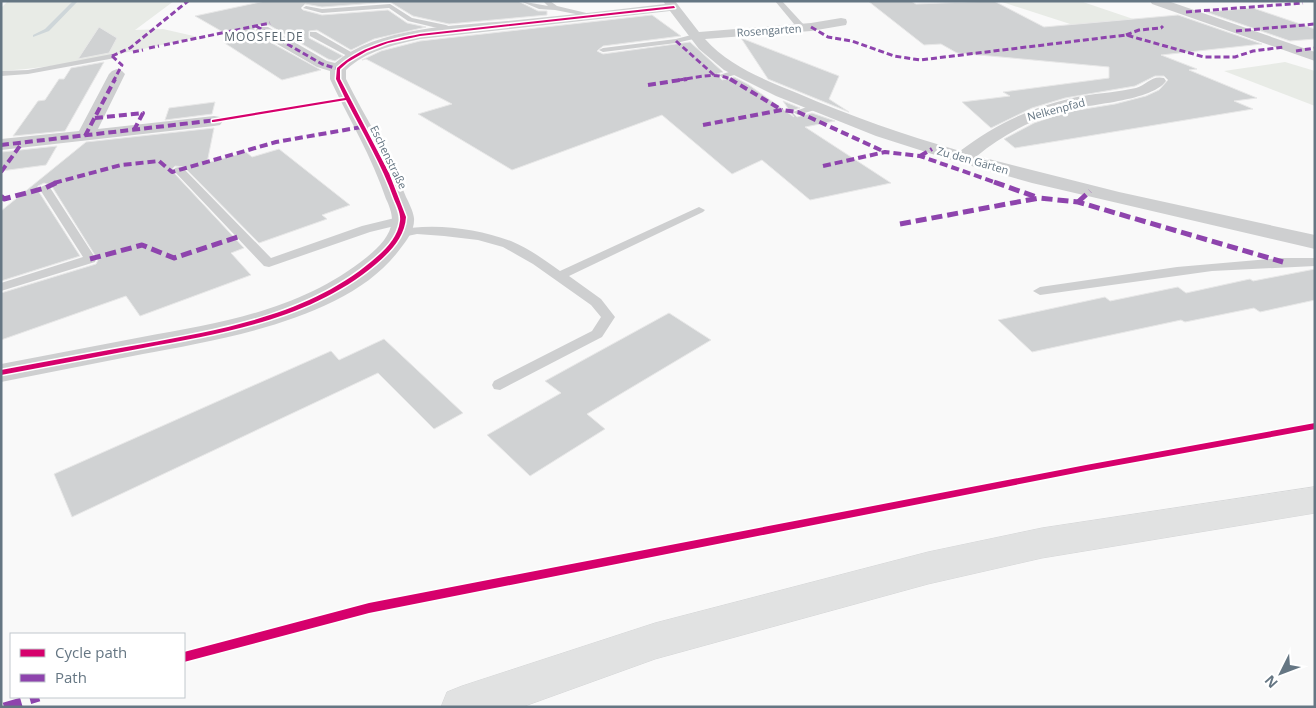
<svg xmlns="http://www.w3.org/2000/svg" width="1316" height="708" viewBox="0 0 1316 708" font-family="'Open Sans',sans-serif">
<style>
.green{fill:#e8ebe6}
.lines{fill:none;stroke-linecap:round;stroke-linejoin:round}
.stream{fill:#ced6d9;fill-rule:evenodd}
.building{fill:#d0d2d3;stroke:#e8e8e8}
.secondary-casing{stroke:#d5d6d7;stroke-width:1}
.lane{fill:#cecfd0;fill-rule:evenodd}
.street{fill:#cecfd0;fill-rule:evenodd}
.secondary{fill:#e1e2e2;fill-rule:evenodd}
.quiet-far3{stroke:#8e44ad;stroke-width:3;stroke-dasharray:6 3;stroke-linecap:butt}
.quiet-far2{stroke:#8e44ad;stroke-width:4;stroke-dasharray:8 4;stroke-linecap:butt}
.quiet-far1{stroke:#8e44ad;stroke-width:5;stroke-dasharray:11 5;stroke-linecap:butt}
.quiet{stroke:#8e44ad;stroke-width:9;stroke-dasharray:18 9;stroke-linecap:butt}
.cycleway-casing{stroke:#fff;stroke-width:3}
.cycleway{fill:#d6006c;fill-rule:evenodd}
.labels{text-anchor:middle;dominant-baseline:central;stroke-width:5;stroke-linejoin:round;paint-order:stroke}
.far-street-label{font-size:11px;fill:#657683;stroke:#fff}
.far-neighbourhood-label{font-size:12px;letter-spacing:1px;fill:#57646e;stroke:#fff}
</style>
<rect width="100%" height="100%" fill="#f9f9f9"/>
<g class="green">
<path d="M8,1H174L135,30L163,29L198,37C133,51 68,67 1,71V8Z"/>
<path d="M999,1H1080L1148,24L1101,34Z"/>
<path d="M1285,62L1315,71V106L1224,71Z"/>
</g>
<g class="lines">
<path class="stream" d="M73,1H78L49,31L33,37V35L45,29Z"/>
</g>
<g class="building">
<path d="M265,1H518L538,11H547V15L449,24L413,16L390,2L322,7L305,4L301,8L303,10L322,15L388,10L407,23L426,27L374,39L351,50L317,30L309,31V38L343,56L335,61L328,59L269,25H258L254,29L257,35L321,70L282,80L223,42L235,39L195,16Z"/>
<path d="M868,1H911L916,4L994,1L1044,27L1178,15L1262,44L1161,55L1197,69L1189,70L1257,98L1234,101L1253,109L1015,148L1004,139L1034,123L1066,112L1115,104L1146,96L1159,90L1168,80L1164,76H1155L1135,86L1065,98L1032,108L991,128L962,102L1010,96L1003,92L1109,78V67L957,53L941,44L924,45Z"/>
<path d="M1253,8L1315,29V39L1290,41L1206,12Z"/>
<path d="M652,15L681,36L603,46L597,51L603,54L690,42L723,72L717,74L722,80L734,77L749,85L794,117L783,101L800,108L791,111L797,117L812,113L835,121L805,127L891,183L810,200L762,160L732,174L662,115L512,170L418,114L452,104L366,59L362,60L381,51L420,41Z"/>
<path d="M99,27L117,38L109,53L78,59Z"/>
<path d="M741,38L839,76L829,99L849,112L768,79Z"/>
<path d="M104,62L65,131L13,136L38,101L45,100L59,79H64L71,68Z"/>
<path d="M215,102L212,114L165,120L169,108Z"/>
<path d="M214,128L207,163L246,152L252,157L279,149L350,205L322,215L327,219L259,243L184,167L175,166L172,169L174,173L244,248L231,253L251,275L140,316L126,296L1,340V293L96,264L98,260L51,185L44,183L38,186L37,189L80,256L1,281V211L86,142Z"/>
<path d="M57,146L46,165L1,171L2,152Z"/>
<path d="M1315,269V300L1260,312L1254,308L1185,322L1181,320L1032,352L998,320L1105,297L1110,301L1178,287L1186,293L1250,279L1253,281Z"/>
<path d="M669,313L711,340L587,414L605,429L530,476L487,435L561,393L545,381Z"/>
<path d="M384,339L463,413L434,429L378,373L72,517L54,474L331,351L339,360Z"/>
</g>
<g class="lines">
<g class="secondary-casing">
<path id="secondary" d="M1315,487V513L1042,558L928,584L655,659L522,707H441L447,692L462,686L655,623L928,552L1042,528Z"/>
</g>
<g class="lane">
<path d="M520,1L548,6L543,1H550L557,6L599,16L596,18L555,10L539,9Z"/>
<path d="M775,1H782L805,26V30H799Z"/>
<path d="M390,4L412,18L446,25L458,30L454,32L408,21L389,8L322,13L303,8L306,6L322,9Z"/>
<path d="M310,32H316L358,56L351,58L310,36Z"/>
<path d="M695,34H698V38L676,43L603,52L599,50L603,48L676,39Z"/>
<path d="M112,54H115V58L28,74L1,76V71L28,70Z"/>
<path d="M739,69H742V73L723,78L719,75Z"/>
<path d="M815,104L820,107L818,109L798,115L793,112Z"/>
<path d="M179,167L183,168L271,258L362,226L403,216L409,220L407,223L370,232L269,267L264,266L175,172L174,170L175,168Z"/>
<path d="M45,185L49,186L96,259L95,262L1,291V283L83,257L39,188Z"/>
<path d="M699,207L705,210L703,212L569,276L601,299L615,317L602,337L500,390L494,389L492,385L494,381L592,331L601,317L591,305L533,264L503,247L478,240L444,236L417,234L398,238L392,234L394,231C430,222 476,228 511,241C528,248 545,260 560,271Z"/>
<path d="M1281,258H1315V266L1212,271L1040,295L1033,291L1040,287L1177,267Z"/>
</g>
<g class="street">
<path d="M663,1H675L699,32L811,23L841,18L846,19L847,22L846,25L811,31L705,39C729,66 765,80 797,93C850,116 905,135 960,151C997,123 1036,105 1082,96C1100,93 1118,92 1136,88C1147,85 1151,75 1164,78L1166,81C1150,103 1081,104 1054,113C1026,123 1000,137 977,156L1119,192L1315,235V249L1032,183L954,161L876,136L776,96L724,70L699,49L670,11L420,39C393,45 366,51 346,70V79C365,118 391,156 406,197C409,203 413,211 414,218C415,230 407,240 400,249C349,319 222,339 143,354C95,363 48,373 1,382V364C48,355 95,346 142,337C222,323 303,309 367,257C378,248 391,236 392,220C392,213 389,205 386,199C372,157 349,119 330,79V71L317,67L258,33L256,30L258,27H268L327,61L335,63C379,25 463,26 518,20C567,15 616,10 665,4Z"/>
<path d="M1150,1H1168L1315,52V61L1152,4Z"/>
<path d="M117,69L122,71L125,74L98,129L214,116L220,117L223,121L220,125L214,126L1,150V139L79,131L109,74L112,71Z"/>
</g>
<use href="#secondary" class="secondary"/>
<g class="quiet-far3">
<path d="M1186,12L1303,3"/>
<path d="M256,26L322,64L338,69"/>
<path d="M811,27L828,37L852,41L894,56L920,60L1126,35L1204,57H1235L1253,51L1284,47"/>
<path d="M1236,31L1315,24"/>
<path d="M1126,35L1139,30L1161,28L1163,26"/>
<path d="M676,41L714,75"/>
<path d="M164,45L270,23"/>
<path d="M149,48L159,46"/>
<path d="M1296,51L1315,48"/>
<path d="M133,52L143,50"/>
<path d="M112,56L130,48L188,1"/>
<path d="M112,56L122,65L114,80"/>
<path d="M678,80C696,78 716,71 732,80"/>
</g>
<g class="quiet-far2">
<path d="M730,79L782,110"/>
<path d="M648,85L687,79"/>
<path d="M95,118L143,113L134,130"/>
<path d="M703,125L782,110L798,112L885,152"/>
<path d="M85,136L115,79"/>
<path d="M1,145L217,120"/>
<path d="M920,156L932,149"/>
<path d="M823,166L885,152L920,156L997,183"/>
<path d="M1,172L22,143"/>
<path d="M54,183L121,165L159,161L172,172L276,142L362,127"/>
</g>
<g class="quiet-far1">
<path d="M994,182L1039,198"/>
<path d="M1,196L4,199L45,188L58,182"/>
<path d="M1078,202L1090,191"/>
<path d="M900,224L1039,198L1078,202L1283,262"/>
<path d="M90,259L142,245L174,258L241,236"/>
</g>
<path class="quiet" d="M4,707L39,697"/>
<g class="cycleway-casing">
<g id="cycleway">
<path d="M674,6L675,8L420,36L388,43L367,51L348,62L340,69V79L389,173L406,217C405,237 390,252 376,264C311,319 224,333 143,348C96,357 49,366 1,375V370C49,361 96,352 143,344C223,329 308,315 372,261C384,251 398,238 400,221C401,214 397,206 394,199C382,165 363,133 346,100L214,122H212V120L345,98L336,79L337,68C360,47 389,40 420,34Z"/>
<path d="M1315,423V429L1086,471L369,613L184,662V652L369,603L1086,465Z"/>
</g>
</g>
<use href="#cycleway" class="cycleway"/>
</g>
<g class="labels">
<g class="far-street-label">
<text transform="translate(769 30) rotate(-4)">Rosengarten</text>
<text transform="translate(1056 109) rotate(-15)">Nelkenpfad</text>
<text transform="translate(389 157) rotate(64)">Eschenstraße</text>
<text transform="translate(973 160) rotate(16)">Zu den Gärten</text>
</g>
<g class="far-neighbourhood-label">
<text x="264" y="36">MOOSFELDE</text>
</g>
</g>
<rect width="1316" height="708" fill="none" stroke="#657683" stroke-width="5"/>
<rect x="10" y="633" width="175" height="65" fill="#ffffff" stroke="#c1c8cd"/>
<rect x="20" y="649" width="25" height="8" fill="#d6006c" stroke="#c1c8cd"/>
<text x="55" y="658" font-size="15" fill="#657683">Cycle path</text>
<rect x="20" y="674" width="25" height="8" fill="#8e44ad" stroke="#c1c8cd"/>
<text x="55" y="683" font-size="15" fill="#657683">Path</text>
<g transform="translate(1281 673) rotate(228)" stroke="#ffffff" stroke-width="4" paint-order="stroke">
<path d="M0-4L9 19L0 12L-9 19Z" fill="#657683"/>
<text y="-8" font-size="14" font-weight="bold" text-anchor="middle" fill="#657683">N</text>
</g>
</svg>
